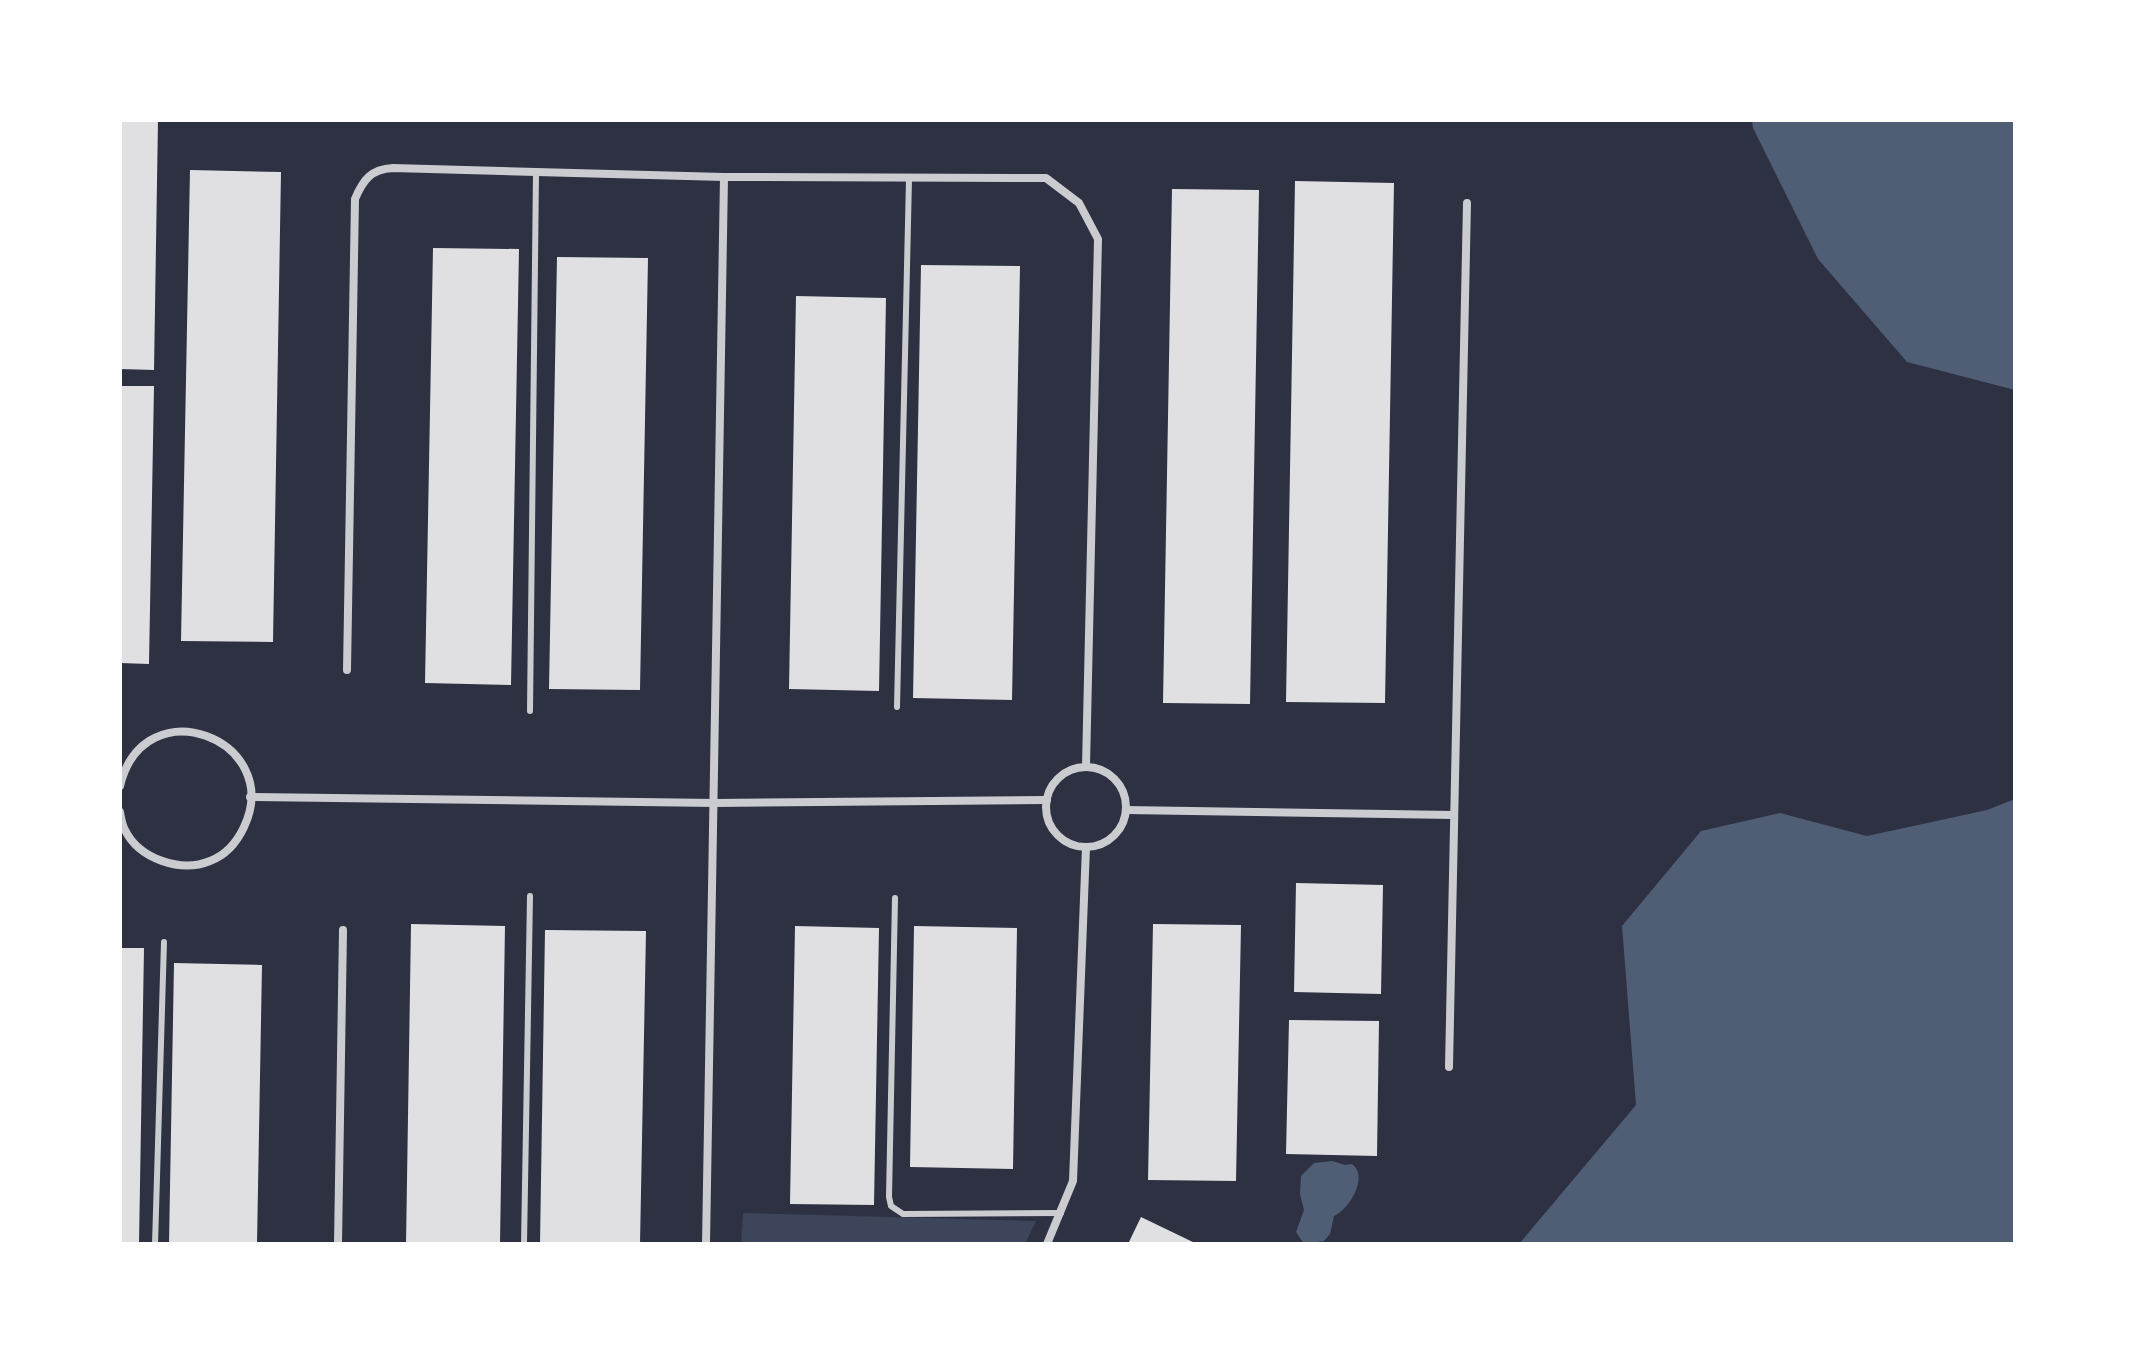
<svg xmlns="http://www.w3.org/2000/svg" width="2135" height="1364" viewBox="0 0 2135 1364" font-family="'Titillium Web',sans-serif">
<style>
.green{fill:#3c4559}
.water{fill:#4f5d75}
.building{fill:#e0e0e3}
.lines{fill:none;stroke-linecap:round;stroke-linejoin:round}
.service{stroke:#caccd0;stroke-width:6}
.minor{stroke:#caccd0;stroke-width:8}
</style>
<rect width="100%" height="100%" fill="#2d3142"/>
<path class="green" d="M743,1213L1036,1221L1025,1244H741Z"/>
<g class="water">
<path d="M1752,120H2015V390L1907,362L1818,259L1753,128Z"/>
<path d="M2015,799V1244H1519L1636,1105L1622,926L1701,831L1780,813L1867,836L1987,810Z"/>
<path d="M1332,1161L1345,1165L1352,1164C1369,1176 1350,1209 1334,1216L1330,1234L1324,1241L1304,1244L1296,1232L1304,1210L1300,1194L1301,1176L1314,1163Z"/>
</g>
<g class="building">
<path d="M120,120H158L154,370L120,369Z"/>
<path d="M190,170L281,172L273,642L181,641Z"/>
<path d="M1295,181L1394,183L1385,703L1286,702Z"/>
<path d="M1172,189L1259,190L1250,704L1163,703Z"/>
<path d="M433,248L519,249L511,685L425,683Z"/>
<path d="M557,257L648,258L640,690L549,689Z"/>
<path d="M921,265L1020,266L1012,700L913,698Z"/>
<path d="M796,296L886,298L879,691L789,689Z"/>
<path d="M120,386H154L149,664L120,663Z"/>
<path d="M1296,883L1383,885L1381,994L1294,992Z"/>
<path d="M411,924L505,926L500,1244H406Z"/>
<path d="M1153,924L1241,925L1236,1181L1148,1180Z"/>
<path d="M795,926L879,928L874,1205L790,1204Z"/>
<path d="M914,926L1017,928L1013,1169L910,1167Z"/>
<path d="M545,930L646,931L640,1244H540Z"/>
<path d="M120,948H144L139,1244H120Z"/>
<path d="M174,963L262,965L257,1244H169Z"/>
<path d="M1289,1020L1379,1021L1377,1156L1286,1154Z"/>
<path d="M1141,1217L1197,1244H1128Z"/>
</g>
<g class="lines">
<g class="service">
<path d="M897,707L909,179"/>
<path d="M530,711L536,172"/>
<path d="M895,898L889,1197L891,1206L903,1214L1061,1213"/>
<path d="M155,1244L164,942"/>
<path d="M524,1244L530,896"/>
</g>
<g class="minor">
<path d="M347,670L355,199C363,180 371,169 393,168L724,177L1046,178L1079,203L1098,239L1086,766"/>
<circle cx="1086" cy="807" r="40"/>
<path d="M120,786C144,685 285,740 244,827C237,842 226,855 210,861C181,873 139,859 125,830C122,825 121,818 120,812"/>
<path d="M250,797L715,803L1047,800"/>
<path d="M1126,810L1454,815"/>
<path d="M1449,1067L1467,203"/>
<path d="M338,1244L343,930"/>
<path d="M706,1244L724,177"/>
<path d="M1047,1244L1073,1181L1086,847"/>
</g>
</g>
<rect width="2135" height="1364" fill="none" stroke="#ffffff" stroke-width="244"/>
</svg>
